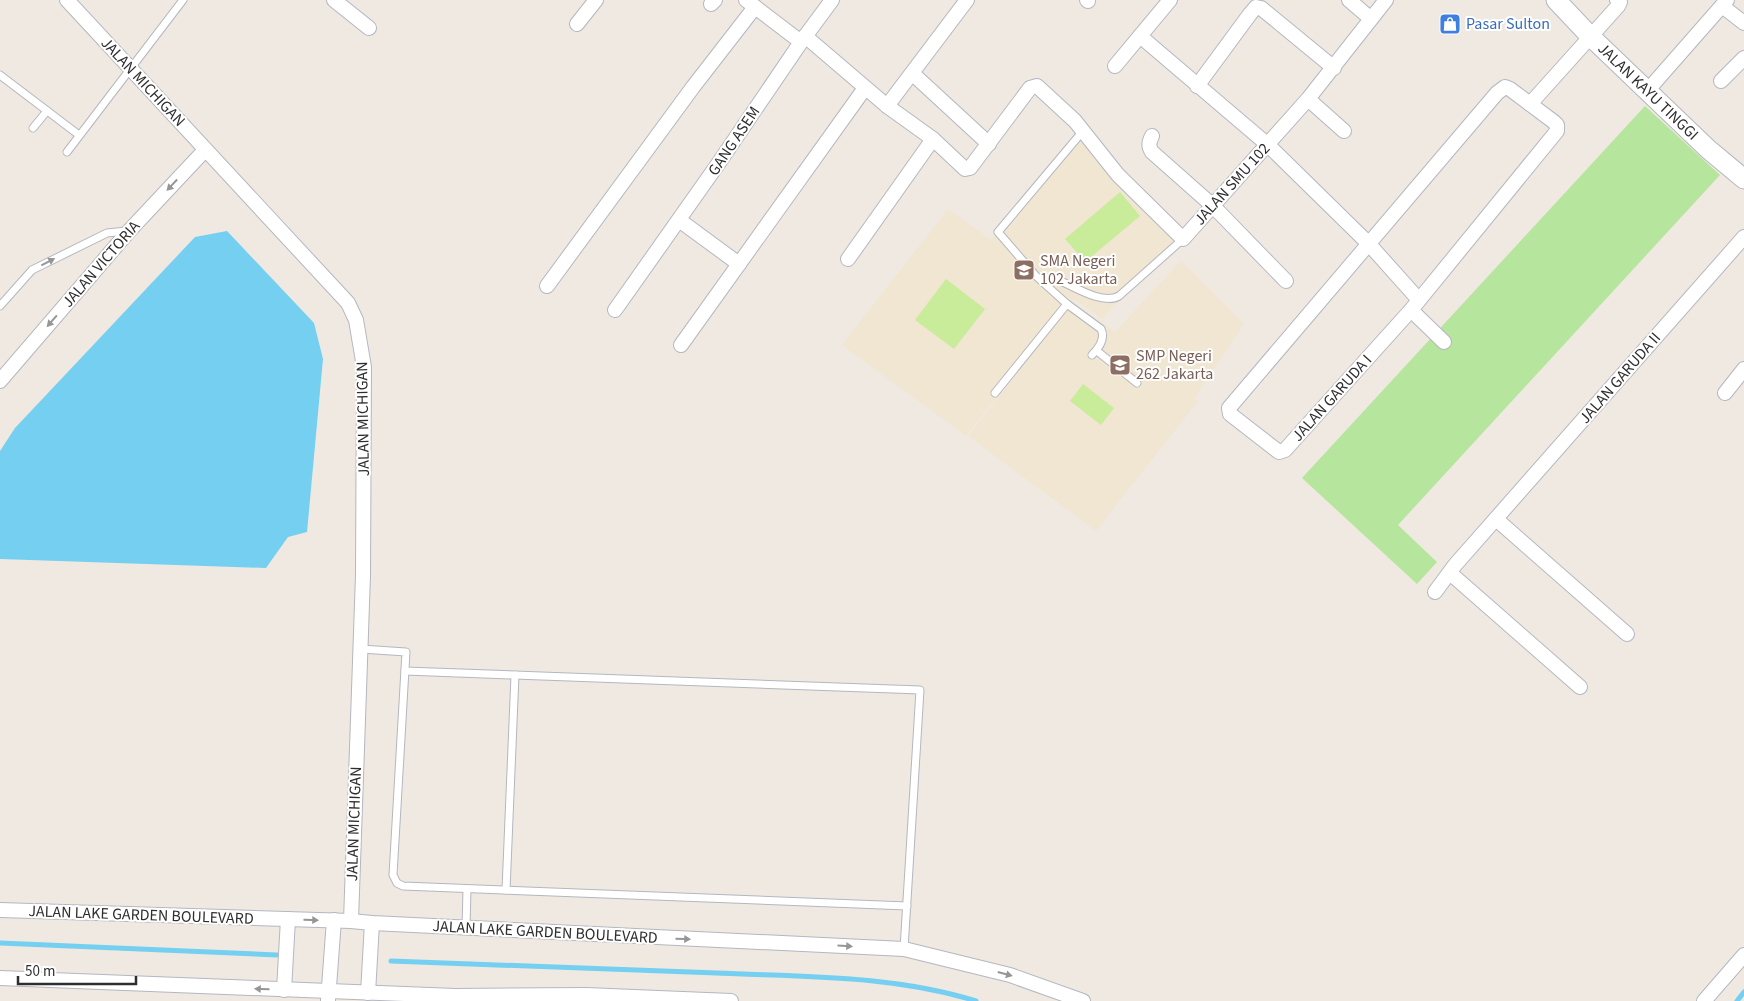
<svg xmlns="http://www.w3.org/2000/svg" width="1744" height="1001" viewBox="0 0 1744 1001" font-family="'Source Sans 3',sans-serif">
<style>
.education{fill:#f0e6d1}
.green{fill:#b6e59e}
.pitch{fill:#c9ec9a}
.water{fill:#75cff0}
.lines{fill:none;stroke-linecap:round;stroke-linejoin:round}
.stream{stroke:#75cff0;stroke-width:5}
.lane-casing{stroke:#b4b7c1;stroke-width:9}
.street-casing{stroke:#b4b7c1;stroke-width:16}
.secondary-casing{stroke:#b4b7c1;stroke-width:21}
.lane{stroke:#fff;stroke-width:7}
.street{stroke:#fff;stroke-width:14}
.secondary{stroke:#fff;stroke-width:19}
.oneway{fill:#969696}
.labels{text-anchor:middle;dominant-baseline:central;stroke-width:4;stroke-linejoin:round;paint-order:stroke}
.shop-label{font-size:16px;fill:#366cbe;stroke:#fff;text-anchor:start}
.street-label{font-size:16px;fill:#2e2e2e;stroke:#fff}
.education-label{font-size:16px;fill:#785e54;stroke:#fff;text-anchor:start}
</style>
<rect width="100%" height="100%" fill="#efe9e1"/>
<g class="education">
<path d="M1081,141L1175,241L1102,319L1074,299L966,436L842,345L948,209L991,240L998,230Z"/>
<path d="M1181,261L1244,324L1195,398L1198,401L1096,531L968,436L1073,302L1115,332Z"/>
</g>
<path class="green" d="M1645,106L1720,175L1398,525L1437,562L1417,584L1302,478Z"/>
<g class="pitch">
<path d="M1120,192L1140,216L1085,262L1065,239Z"/>
<path d="M946,279L985,309L954,349L915,320Z"/>
<path d="M1083,384L1114,408L1101,425L1070,401Z"/>
</g>
<path class="water" d="M227,231L314,323L323,359L307,532L288,537L266,568L0,559V451L15,428L195,237Z"/>
<g class="lines">
<g class="stream">
<path d="M0,943L277,955"/>
<path d="M391,961C500,965 609,969 717,973C804,977 893,975 976,1001"/>
<path d="M1737,1001L1744,992"/>
</g>
<g class="lane-casing">
<g id="lane">
<path d="M0,75L79,135"/>
<path d="M33,128L47,111"/>
<path d="M1083,131L998,232L1036,276L1067,304L1101,329C1106,339 1099,348 1092,355"/>
<path d="M67,152L183,0"/>
<path d="M1044,283L1048,280L1054,278C1070,284 1102,306 1119,296L1183,239"/>
<path d="M0,306L32,270L107,233L127,231"/>
<path d="M1097,351L1137,383"/>
<path d="M995,393L1067,304"/>
<path d="M361,649L406,652L393,875L397,883L403,886L907,906"/>
<path d="M405,671L920,690L904,949"/>
<path d="M506,890L515,675"/>
<path d="M466,928L467,889"/>
</g>
</g>
<g class="street-casing">
<g id="street">
<path d="M67,0L348,303L356,320L364,367L363,575L351,921"/>
<path d="M334,0L369,28"/>
<path d="M746,0L801,42"/>
<path d="M1087,0L1088,1"/>
<path d="M1349,0L1371,19"/>
<path d="M711,4L715,0"/>
<path d="M1722,6L1744,23"/>
<path d="M577,24L596,0"/>
<path d="M805,36L887,106L933,139L965,169L970,168L1030,88L1037,86L1075,121L1118,175L1183,239L1308,99L1386,0"/>
<path d="M1140,36L1268,145L1368,243L1419,300"/>
<path d="M1115,66L1170,0"/>
<path d="M913,74L989,144"/>
<path d="M1721,81L1744,58"/>
<path d="M1197,86L1250,14L1256,7L1261,8L1334,68"/>
<path d="M1505,87L1510,89L1554,122L1557,125V131L1411,310L1285,450L1279,452L1230,414L1229,408L1497,93Z"/>
<path d="M1648,90L1727,0"/>
<path d="M1308,99L1344,131"/>
<path d="M1530,104L1618,6L1620,2L1617,0"/>
<path d="M887,106L967,0"/>
<path d="M1152,136C1149,142 1148,146 1152,152L1213,206L1286,281"/>
<path d="M679,220L739,264"/>
<path d="M848,259L933,139"/>
<path d="M547,286L693,87L755,7"/>
<path d="M615,310L718,164L801,42L832,0"/>
<path d="M1411,310L1444,342"/>
<path d="M681,345L865,88"/>
<path d="M0,381L129,231L205,150"/>
<path d="M1725,393L1744,369"/>
<path d="M1496,519L1627,634"/>
<path d="M1450,573L1580,687"/>
<path d="M1435,592L1455,565L1744,237"/>
<path d="M0,910L351,921L372,923L904,949L1010,975L1083,1001"/>
<path d="M0,978L455,996L586,995L731,1001"/>
<path d="M284,990L288,919"/>
<path d="M368,993L372,923"/>
<path d="M328,1000L334,920"/>
<path d="M1704,1001L1744,955"/>
</g>
</g>
<g class="secondary-casing">
<g id="secondary">
<path id="s1" d="M1556,0L1590,36L1708,149L1744,179"/>
</g>
</g>
<use href="#lane" class="lane"/>
<use href="#street" class="street"/>
<use href="#secondary" class="secondary"/>
</g>
<defs><path id="oneway-solid" d="M-6-.8H1V-3.2L6.5 0L1 3.2V.8H-6Z" transform="scale(1.25)"/></defs>
<g class="oneway">
<use href="#oneway-solid" transform="translate(172 185) rotate(133)"/>
<use href="#oneway-solid" transform="translate(48 262) rotate(-27)"/>
<use href="#oneway-solid" transform="translate(52 321) rotate(131)"/>
<use href="#oneway-solid" transform="translate(311 920) rotate(1)"/>
<use href="#oneway-solid" transform="translate(683 939) rotate(2)"/>
<use href="#oneway-solid" transform="translate(845 946) rotate(3)"/>
<use href="#oneway-solid" transform="translate(1005 974) rotate(15)"/>
<use href="#oneway-solid" transform="translate(262 989) rotate(-178)"/>
</g>
<defs>
<g id="shop-square" transform="scale(1.125)"><rect x="-9" y="-9" width="18" height="18" rx="4" fill="#3f7fe0" stroke="#fff"/><path d="M-5-2.5h2.3a2.7 3.5 0 0 1 5.4 0H5L5.5 6h-11ZM-1.5-2.5h3a1.5 2.3 0 0 0-3 0Z" fill="#fff"/></g>
<g id="school-square" transform="scale(1.125)"><rect x="-9" y="-9" width="18" height="18" rx="4" fill="#8d6e63" stroke="#fff"/><path d="M0-5L7-2L0 1L-7-2ZM-4 1L0 2.5L4 1V4Q0 6-4 4Z" fill="#fff"/></g>
</defs>
<g fill-rule="evenodd">
<use href="#shop-square" x="1450" y="24"/>
<use href="#school-square" x="1024" y="270"/>
<use href="#school-square" x="1120" y="365"/>
</g>
<g class="labels">
<g class="shop-label">
<text x="1466" y="24">Pasar Sulton</text>
</g>
<g class="street-label">
<text transform="translate(143 82) rotate(47)">JALAN MICHIGAN</text>
<text stroke="none"><textPath href="#s1" startOffset="130">JALAN KAYU TINGGI</textPath></text>
<text transform="translate(734 141) rotate(-56)">GANG ASEM</text>
<text transform="translate(1232 184) rotate(-48)">JALAN SMU 102</text>
<text transform="translate(101 264) rotate(-49)">JALAN VICTORIA</text>
<text transform="translate(1620 378) rotate(-49)">JALAN GARUDA II</text>
<text transform="translate(1332 398) rotate(-48)">JALAN GARUDA I</text>
<text transform="translate(363 419) rotate(-91)">JALAN MICHIGAN</text>
<text transform="translate(354 824) rotate(-88)">JALAN MICHIGAN</text>
<text transform="translate(141 915) rotate(2)">JALAN LAKE GARDEN BOULEVARD</text>
<text transform="translate(545 932) rotate(3)">JALAN LAKE GARDEN BOULEVARD</text>
</g>
<g class="education-label">
<text x="1040" y="261">SMA Negeri<tspan x="1040" dy="18">102 Jakarta</tspan></text>
<text x="1136" y="356">SMP Negeri<tspan x="1136" dy="18">262 Jakarta</tspan></text>
</g>
</g>
<path d="M18 976v8h118v-8" fill="none" stroke="#2e2e2e" stroke-width="2.5"/>
<text x="25" y="976" font-size="15" fill="#2e2e2e" stroke="#ffffff" stroke-width="4" paint-order="stroke">50 m</text>
</svg>
